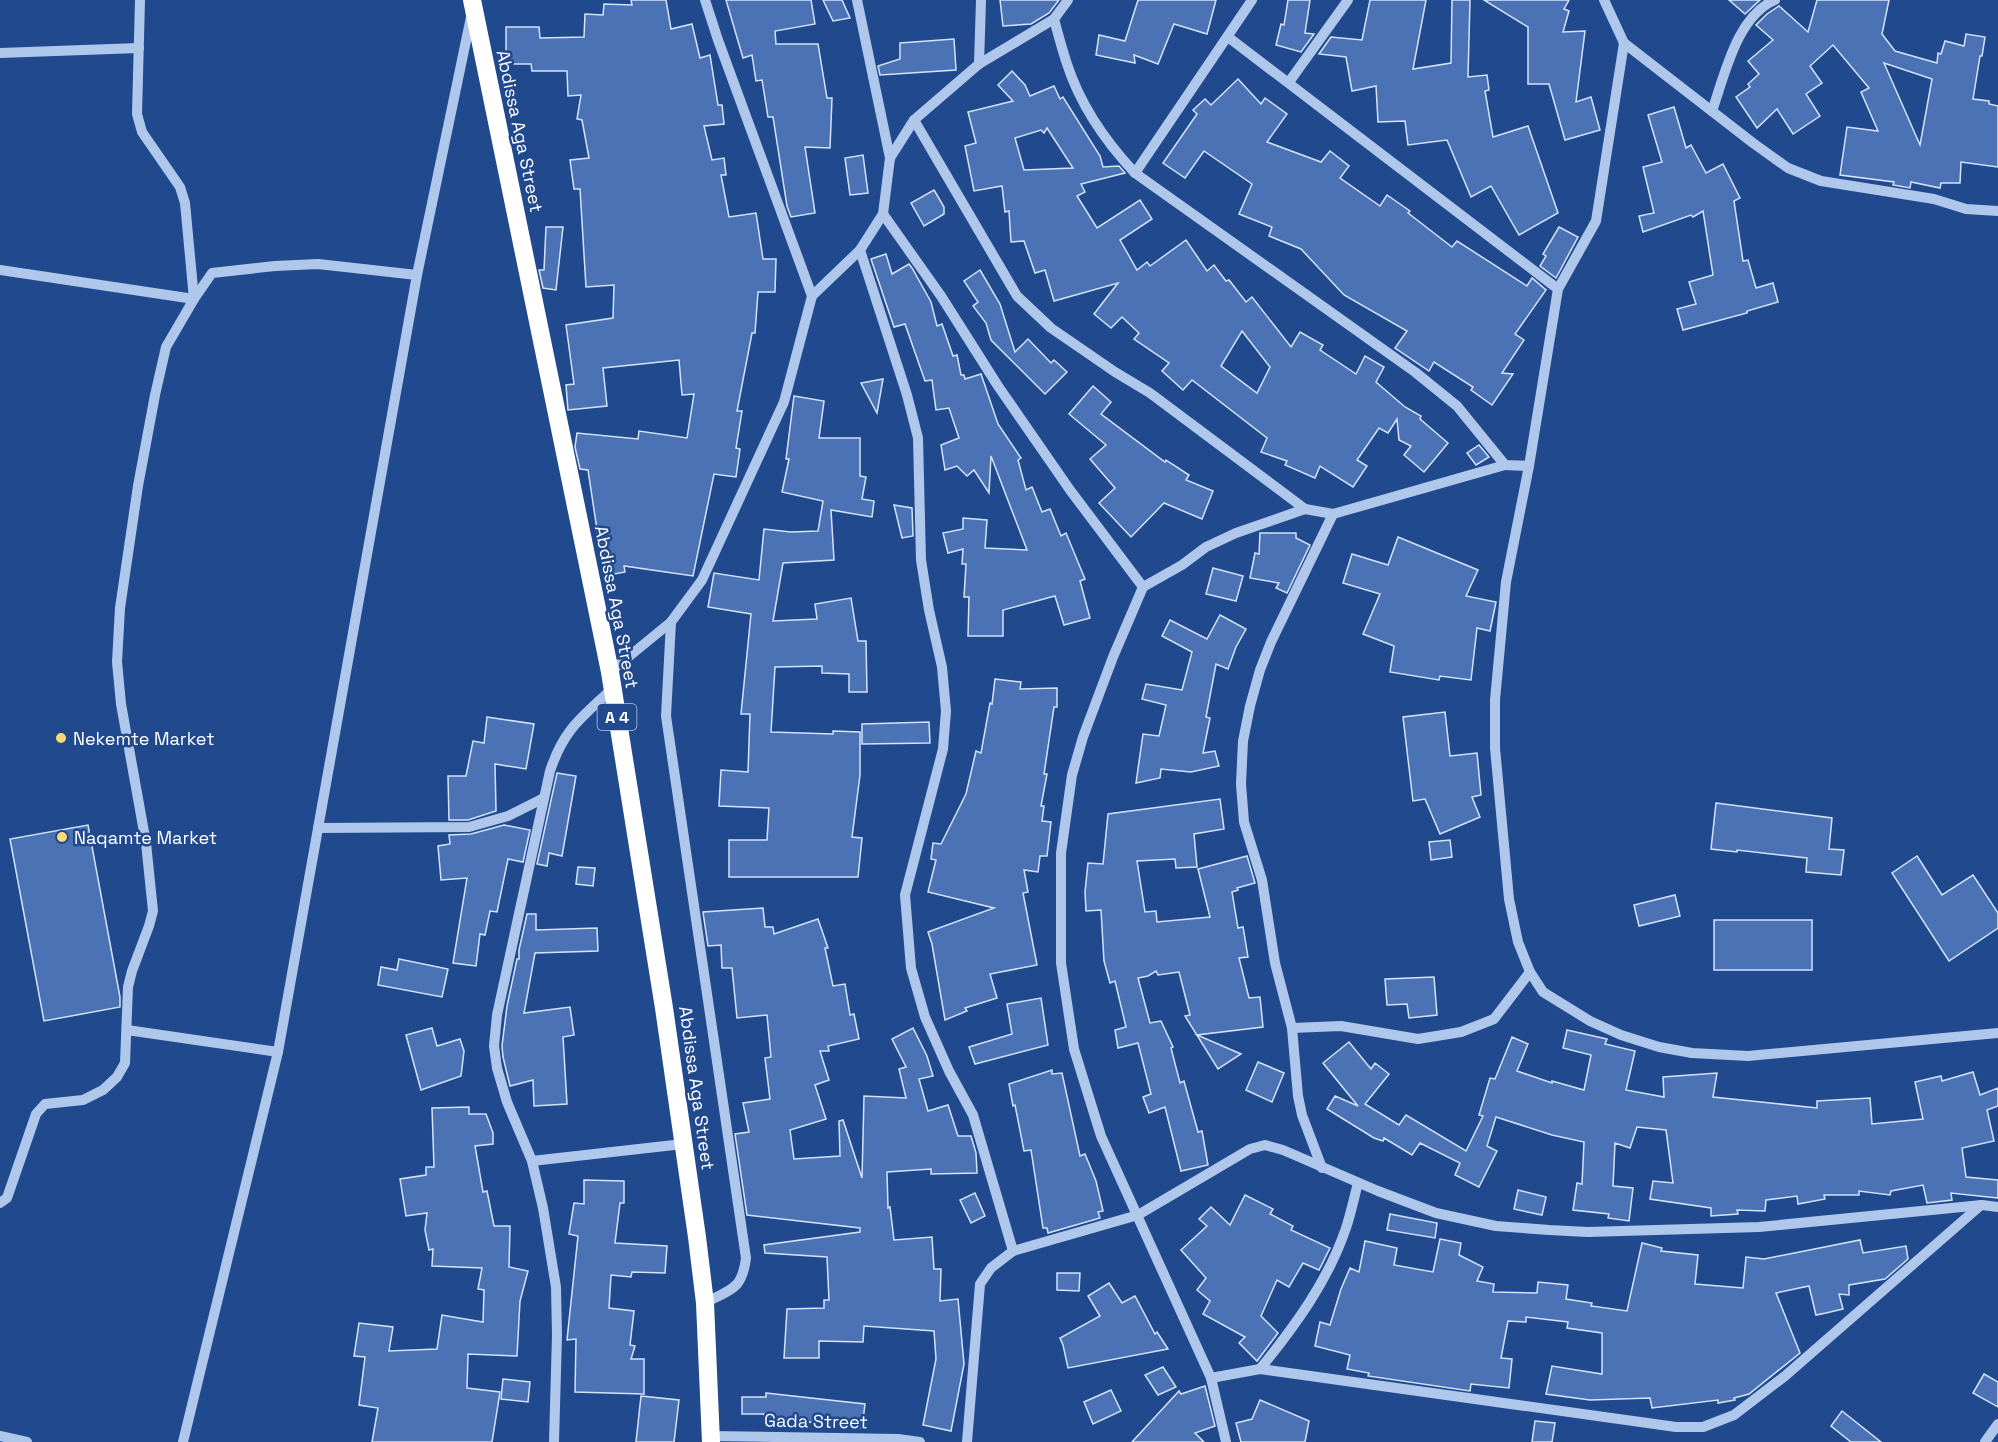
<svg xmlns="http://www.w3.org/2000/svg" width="1998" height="1442" viewBox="0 0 1998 1442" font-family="'Space Grotesk',sans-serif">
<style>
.building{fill:#4a72b5;stroke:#d5e3f9;stroke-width:1.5;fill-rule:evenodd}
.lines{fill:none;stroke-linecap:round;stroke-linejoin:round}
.minor{stroke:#b0c7ec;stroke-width:10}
.highway{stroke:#fff;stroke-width:18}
.poi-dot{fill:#f8db72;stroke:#21498e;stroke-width:2}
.labels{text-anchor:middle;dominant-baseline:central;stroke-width:5;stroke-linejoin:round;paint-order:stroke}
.shield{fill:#21498e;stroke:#bcc8dd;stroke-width:1.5}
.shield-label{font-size:16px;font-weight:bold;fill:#fff}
.street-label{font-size:18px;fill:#fff;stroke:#21498e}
.poi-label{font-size:18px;fill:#fff;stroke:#21498e;text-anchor:start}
</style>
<rect width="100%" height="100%" fill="#21498e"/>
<g class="building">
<path d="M631,0H666L671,29L692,24L700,58L710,55L718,105H722L724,124L704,126L712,160L724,158L726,175H721L729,217L756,213L763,259H776L775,292H758L755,333H752L737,411H742L736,448L740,449L736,477L714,474L693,576L624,566L625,572L604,576L588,470L580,469L575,447L577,433L638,439L639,431L687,438L694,394L682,395L679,360L603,368L607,406L568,410L566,385L574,384L566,325L613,318L614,285L586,287L580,189H574L570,160L589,158L582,120L577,119L581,95L568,96L567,71H532L531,64H506V27H539L540,38L584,37L585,14L603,15L604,4L632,5Z"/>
<path d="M726,0H811L815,24L775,31L776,44H818L827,98H832L830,148L805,147L815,213L791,217L787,206L773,117H768L762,80L756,81L752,55L743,58Z"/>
<path d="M823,0H842L850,18L833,21Z"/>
<path d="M1000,0H1059L1049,13L1031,24L1003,26Z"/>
<path d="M1138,0H1216L1207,34L1174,24L1158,64L1134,55L1135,63L1096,55L1099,35L1125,41Z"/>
<path d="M1288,0H1310L1305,33L1314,34L1301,52L1276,45L1281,24L1284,25Z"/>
<path d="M1370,0H1426L1413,69L1451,63L1452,0H1470L1468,77L1487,75L1489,90L1485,91L1493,137L1528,126L1558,213L1519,235L1491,186L1471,197L1447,140L1408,145L1405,121L1378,122L1376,86L1352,91L1346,57L1319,54L1331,37L1362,40Z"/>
<path d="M1484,0H1569L1564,9L1569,11L1563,32L1585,31L1576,102L1591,97L1600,130L1565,140L1549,84H1528V27Z"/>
<path d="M1729,0H1760L1745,14Z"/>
<path d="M1817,0H1889L1882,34L1895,51L1937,63L1938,53L1941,54L1945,41L1964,46L1966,34L1985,37L1982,56H1980L1973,99L1989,101V104L1998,106V167L1961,162L1960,183H1941L1940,188L1911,182L1910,188L1893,185L1894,182L1840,175L1847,127L1878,131L1861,92L1869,88L1833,45L1810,66L1822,83L1806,94L1820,116L1793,134L1777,109L1757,128L1736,97L1750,87L1748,84L1759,74L1748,61L1773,40L1756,25L1767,14L1779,6L1808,32ZM1884,63L1932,79L1920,145Z"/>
<path d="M954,39L956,70L880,75L878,66L900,59V43Z"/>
<path d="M1012,71L1025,85L1030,96L1054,86L1060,99L1063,97L1100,156L1103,167L1119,166L1125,173L1081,184L1085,192L1077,196L1097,228L1140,200L1152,219L1120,240L1137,270L1147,262L1150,266L1186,240L1207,271L1214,265L1226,281L1229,280L1246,302L1252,297L1291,347L1300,332L1323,345L1320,350L1356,374L1365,356L1384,367L1376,382L1405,407L1421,416L1420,419L1448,443L1424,472L1404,455L1411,446L1399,440L1397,419L1388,433L1379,428L1357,460L1367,466L1353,487L1320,466L1315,478L1285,465L1287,461L1261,452L1267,438L1192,380L1183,390L1162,371L1169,363L1134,339L1139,333L1122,317L1111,328L1094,314L1118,283L1054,301L1045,270L1035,273L1024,241L1011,242L1009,211L1005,212L1002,186L974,191L965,146L976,143L968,112L1013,101L998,85ZM1047,128L1073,168L1024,170L1015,138L1041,130L1044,133ZM1242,331L1270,367L1257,393L1221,366Z"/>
<path d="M1238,79L1261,104L1265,98L1287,114L1267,142L1321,162L1330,151L1349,166L1340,178L1380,206L1387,195L1410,211L1408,213L1452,247L1457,241L1527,286L1532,278L1546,290L1515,334L1524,340L1502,373L1513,374L1492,405L1471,390L1473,387L1434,362L1429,371L1395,348L1407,331L1344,295L1301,249L1269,236L1272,227L1239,214L1252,184L1204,151L1185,178L1163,163L1197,114L1193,110L1205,99L1211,105Z"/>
<path d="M1674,107L1686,148L1691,145L1706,173L1723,164L1740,198L1734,201L1743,261L1748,260L1756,288L1773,283L1778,302L1747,311V313L1683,330L1677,309L1696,304L1689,282L1713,275L1703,211L1693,217L1691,215L1643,232L1639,216L1654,213L1643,167L1662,162L1648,115Z"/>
<path d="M863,155L868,193L850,195L845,158Z"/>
<path d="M934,190L944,207V214L924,226L911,203Z"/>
<path d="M546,227H563L556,290L543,288L539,270H544Z"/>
<path d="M1559,227L1578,237L1556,278L1540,266L1546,256L1543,254Z"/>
<path d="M886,254L892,274L909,264L912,268L931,302L937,326L942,324L953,356L957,355L961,375H964L965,379L981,374L998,424L1021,458L1018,460L1026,490L1032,487L1042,512L1050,509L1061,536L1066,533L1085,579L1080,581L1090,618L1064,625L1055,596L1003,610V636H968L969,597H964L966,564H962L963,549L948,553L943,533L963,529V518L987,520L985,548L1027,550L991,456L989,493L974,470L967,476L957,466L945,470L941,445L959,438L949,408L936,410L932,380L925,381L905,324L894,327L871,259Z"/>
<path d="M980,270L1000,304L1015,352L1028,339L1051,363L1054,360L1067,372L1045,394L991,340L986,323L973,306L978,302L964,281Z"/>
<path d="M883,379L877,413L861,383Z"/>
<path d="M1093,386L1111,402L1101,414L1165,462L1166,460L1189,475L1186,480L1213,491L1202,519L1164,503L1131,537L1099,503L1115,488L1090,459L1106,445L1069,414Z"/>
<path d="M794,396L824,401L819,438H860V476L866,477L862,499L874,501L872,517L831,510L834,560L783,563L773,621L817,619L815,604L851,598L858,641H866L867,692H849V674L822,673V666L775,667L771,732L833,734V731L860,732V775L852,837L862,838L858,877H729V840H767L769,808L719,806L721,770L748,772L750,714H741L751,614L708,607L714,573L759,580L764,529L791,532L818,531L823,501L782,492L789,459H786Z"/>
<path d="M1479,445L1489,457L1476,465L1467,453Z"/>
<path d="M894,505L912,508L913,536L902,538Z"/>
<path d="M1260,533H1296V538L1310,545L1287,593L1276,588L1279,583L1250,578L1255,553L1259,554Z"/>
<path d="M1398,537L1478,570L1466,596L1496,602L1490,631L1477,628L1471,680L1440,676L1439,680L1390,672L1394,646L1363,634L1380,594L1343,583L1352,554L1388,565Z"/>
<path d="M1213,568L1243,576L1236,601L1206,594Z"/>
<path d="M1220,615L1246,629L1236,647L1228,669L1216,664L1206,717L1210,718L1203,753L1215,751L1219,766L1191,772L1161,769L1160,778L1136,783L1143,734L1159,736L1166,705L1142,699L1146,684L1182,690L1192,652L1162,636L1170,620L1207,639Z"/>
<path d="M995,679L1021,682L1020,689L1057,688V707H1054L1044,774H1047L1041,806H1044L1042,821L1051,822L1047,856H1040L1038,872L1024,870L1028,892L1023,893L1037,965L990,974L997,998L965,1008L967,1011L945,1020L932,944L928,932L994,908L928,892L936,860L931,859L933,843L941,844L966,794L976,751L981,753L990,703L992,704Z"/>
<path d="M1445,712L1450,756L1477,753L1481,795L1472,797L1480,817L1440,834L1425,799L1413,801L1403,717Z"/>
<path d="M487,717L534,724L526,769L495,764L496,811L468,820H449L448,776H466L473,741L484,743Z"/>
<path d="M929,722L930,743L862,744V724Z"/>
<path d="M557,773L576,776L562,856L549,853L547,866L537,864Z"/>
<path d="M1220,799L1224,829L1194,834L1197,867L1176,868L1175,859L1137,861L1145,912L1156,911L1157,922L1210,917L1198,869L1247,856L1255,883L1237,888L1238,890L1232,892L1238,928L1243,927L1248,957L1239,958L1249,998L1260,997L1263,1027L1197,1035L1241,1054L1218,1069L1185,1016L1190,1015L1179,972L1158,975L1156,971L1148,976L1138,978L1150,1023L1161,1021L1173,1047L1171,1048L1180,1083L1184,1081L1198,1132L1202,1131L1208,1165L1181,1171L1165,1107L1149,1113L1143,1097L1151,1094L1138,1043L1118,1048L1115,1030L1126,1027L1115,981L1110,983L1104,961L1101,910L1086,911L1085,892L1088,863L1103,864L1108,814Z"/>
<path d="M1716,803L1832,818L1829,849L1844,850L1841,875L1806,872L1807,858L1737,850V852L1711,849Z"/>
<path d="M88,825L120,997V1007L44,1021L10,839Z"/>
<path d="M504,825L530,830L523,862L508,859L497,912L490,911L485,935L480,934L476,966L453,963L467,878L441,880L438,846L450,844L449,835L471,834Z"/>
<path d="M1450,840L1452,857L1431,860L1429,842Z"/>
<path d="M1917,856L1942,895L1973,875L1998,913V928L1949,961L1892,873Z"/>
<path d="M578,867L595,868L593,886L576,884Z"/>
<path d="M1675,895L1680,916L1639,926L1634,905Z"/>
<path d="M763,908L765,927H773L774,934L818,919L828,948H825L833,986L845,984L850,1015L854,1014L859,1039L828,1046L829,1051H820L829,1080L815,1085L826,1119L790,1130L794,1159L840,1156L839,1121L843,1120L862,1178L864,1096L906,1098L899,1069L906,1067L892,1039L913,1028L927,1056L933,1076L919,1079L928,1111L948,1105L958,1136H971L976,1153L977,1173L931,1174V1169L887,1172L888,1208L890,1207L894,1240L932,1237L934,1269H941L940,1301L958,1299L964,1364L951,1431L923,1425L936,1359L934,1331L864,1326L863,1342L819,1341V1358H784L787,1309L824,1308V1300H829L827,1257L765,1253L764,1245L860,1232V1228L747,1215L735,1134L749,1132L743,1103L770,1099L765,1058L771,1057L767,1015L737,1018L732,968H722L721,945L708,946L703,912Z"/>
<path d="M527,914H536V930L597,928L598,951L535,953L524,1013L570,1007L574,1035L563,1037L567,1104L534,1106L533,1080L510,1086L503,1057L502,1046L507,1006L517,959H519V950Z"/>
<rect x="1714" y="920" width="98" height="50"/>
<path d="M399,959L448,969L442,997L378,985L381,967L397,970Z"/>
<path d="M1434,977L1437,1015L1409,1018L1407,1004L1387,1005L1385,979Z"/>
<path d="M1041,998L1048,1045L975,1064L969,1047L1012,1034L1007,1004Z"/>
<path d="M432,1028L437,1046L460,1039L464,1051L461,1076L421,1090L406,1035Z"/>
<path d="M1567,1030L1607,1039L1605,1044L1635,1051L1626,1090L1664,1097L1663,1077L1717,1073L1713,1097L1817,1108V1101L1870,1098L1872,1124L1923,1119L1915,1082L1941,1076L1942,1081L1973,1072L1980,1095L1998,1088V1106L1987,1110L1994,1141L1962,1148L1966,1177L1998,1180V1198L1951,1193L1952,1200L1927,1203L1923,1185L1891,1191L1890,1195L1859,1191V1195H1824L1825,1199L1798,1204L1797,1196L1766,1200L1765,1211L1737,1210L1738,1214L1711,1216V1208L1650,1199L1653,1181L1673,1183L1666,1130L1637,1127L1630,1148L1615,1143L1613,1186L1633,1188L1629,1221L1608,1218L1609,1214L1573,1210L1577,1183L1582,1184L1584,1142L1552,1135L1496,1117L1487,1146L1497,1151L1479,1187L1455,1175L1460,1163L1420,1143L1412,1155L1384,1138L1383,1141L1374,1138L1327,1109L1335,1096L1358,1106L1323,1063L1349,1042L1371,1069L1375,1063L1389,1074L1365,1104L1399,1125L1406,1115L1466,1151L1483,1116L1479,1115L1490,1078L1495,1079L1512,1037L1528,1044L1517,1071L1552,1083V1081L1584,1090L1591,1055L1563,1048Z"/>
<path d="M1258,1062L1284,1073L1272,1102L1246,1090Z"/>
<path d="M1052,1070V1074L1062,1073L1080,1156L1085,1154L1096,1181L1103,1211L1098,1212L1100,1218L1048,1233L1047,1228H1043L1031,1150L1024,1151L1015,1105L1013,1106L1009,1084Z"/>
<path d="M469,1107V1114H486L493,1133V1144L475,1146L483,1192L487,1191L494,1226H510L509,1267L528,1271L520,1301L517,1356L468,1354L467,1388L500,1392L492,1442H372L378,1408L359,1405L365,1357L354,1356L359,1323L393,1327L389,1351L437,1349L442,1315L483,1322L484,1290L478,1289L482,1268L432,1266L433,1249L429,1250L425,1230L427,1213L406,1216L400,1179L426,1175V1167H434L432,1108Z"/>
<path d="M584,1180L624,1181V1203H620L615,1243L667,1246L665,1273L632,1272L631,1277L611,1275L609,1308L634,1311L630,1345L635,1346L631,1359H644V1394L575,1392L576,1339L567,1340L578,1236L569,1234L574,1203L584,1204Z"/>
<path d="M1518,1190L1546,1197L1542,1215L1514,1209Z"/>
<path d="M975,1193L985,1216L971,1223L960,1200Z"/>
<path d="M1245,1195L1273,1209L1270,1214L1293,1226L1291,1230L1330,1248L1319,1270L1303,1263L1289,1287L1277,1280L1261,1316L1278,1333L1257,1361L1239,1343L1245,1337L1203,1314L1210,1301L1197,1290L1206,1278L1181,1250L1207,1226L1199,1219L1211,1207L1230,1225Z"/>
<path d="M1390,1214L1437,1223L1435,1238L1387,1230Z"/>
<path d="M1440,1239L1461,1243L1459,1255L1483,1267L1477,1281L1494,1284L1493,1292L1537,1293L1538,1282L1568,1285L1566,1299L1592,1303L1591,1306L1627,1311L1642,1243L1662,1248L1661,1251L1698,1255L1695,1284L1743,1288L1746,1257L1764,1259L1860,1240L1863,1253L1906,1246L1908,1259L1885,1279L1849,1285V1295L1839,1294L1843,1309L1826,1313L1816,1315L1809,1286L1776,1293L1800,1353L1749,1394L1734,1398L1735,1400L1718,1403V1400L1652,1408L1650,1398L1590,1400L1546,1394L1552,1366L1602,1374V1333L1567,1328L1568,1322L1526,1317V1322L1508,1321L1501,1358L1512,1359L1509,1388L1471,1384L1470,1391L1368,1376L1369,1373L1347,1369L1350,1355L1315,1346L1320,1322L1330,1325L1341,1289L1350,1268L1359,1272L1365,1241L1397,1248L1394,1265L1433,1272Z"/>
<path d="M1057,1273H1080L1079,1291L1057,1290Z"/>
<path d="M1109,1283L1122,1303L1135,1296L1155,1334L1157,1332L1168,1349L1068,1368L1063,1345L1060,1338L1100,1316L1088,1296Z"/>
<path d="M1163,1367L1176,1387L1158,1395L1145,1375Z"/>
<path d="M1984,1374L1998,1382V1407L1973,1393Z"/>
<path d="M503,1379L530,1382L528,1402L501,1399Z"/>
<path d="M1205,1386L1215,1426L1195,1433L1204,1442H1132L1179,1391L1181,1394Z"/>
<path d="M1111,1390L1121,1411L1093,1424L1084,1402Z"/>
<path d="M766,1393L865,1404L862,1428L764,1417V1414H742V1397H766Z"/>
<path d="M641,1396L679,1400L674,1442H636Z"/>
<path d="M1260,1400L1309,1421L1305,1442H1241L1236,1423L1252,1419Z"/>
<path d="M1842,1411L1881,1442H1851L1831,1426Z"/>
<path d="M1535,1421L1555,1423L1552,1442H1532Z"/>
</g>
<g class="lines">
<g class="minor">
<path d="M705,0L718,40L812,296"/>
<path d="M1604,0L1624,43L1753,143L1788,168L1821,181L1934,199L1966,209L1998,211"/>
<path d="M1054,19C1058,34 1062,49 1067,64C1080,104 1106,142 1135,173L1415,372L1457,406L1505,465L1529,466"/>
<path d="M1228,37L1558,289"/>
<path d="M1624,43L1596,221L1558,289L1529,466L1506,582L1495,700V748L1509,899L1518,942L1530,972L1543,992L1590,1021L1621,1035L1659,1047L1692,1053L1748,1056L1998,1033"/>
<path d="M0,53L139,48"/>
<path d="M979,64L981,0"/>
<path d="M1289,82L1348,0"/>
<path d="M1712,111C1725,74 1737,16 1775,0"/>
<path d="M914,120L1017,296L1051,328L1115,372L1150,393L1305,509L1333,514L1505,465"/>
<path d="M890,158L914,120L979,64L1054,19L1068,0"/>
<path d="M1135,173L1252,0"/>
<path d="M883,214L941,296L998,386L1070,490L1143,587"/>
<path d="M860,250L907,395L918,438L921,560L929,610L942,667L946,711L943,749L905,895L911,968L925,1017L949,1071L973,1115L1013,1251"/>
<path d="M0,270L194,299L212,273L275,266L318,264L417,275"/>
<path d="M671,622L666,716L746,1258C742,1290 731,1289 705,1303"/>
<path d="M610,672L671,622L702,580L784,402L812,296L860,250L883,214L890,158L857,0"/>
<path d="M318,828L469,827L508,816L542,799"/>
<path d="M1292,1028L1341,1026L1418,1039L1461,1032L1494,1019L1530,972"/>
<path d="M127,1030L278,1052"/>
<path d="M532,1161L683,1144"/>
<path d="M1322,1168L1302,1115L1298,1096L1292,1028L1275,963L1262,880L1244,822L1241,784L1243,741L1250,706L1260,670L1271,642L1333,514"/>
<path d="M0,1203L7,1198L36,1114L45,1104L83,1100L103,1090L117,1077L125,1063L128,987L132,971L149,926L153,911L146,843L121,704L117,662L120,608L138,486L155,395L166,347L194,299L185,203L180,187L142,132L137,114L140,0"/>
<path d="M1260,1369C1295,1326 1328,1281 1346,1228C1351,1213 1354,1198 1358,1183"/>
<path d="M1211,1378L1260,1369L1676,1427H1703L1734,1415L1785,1376L1981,1205"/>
<path d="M0,1436L27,1442"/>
<path d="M711,1436L898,1439L920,1442"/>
<path d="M183,1442L278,1052L417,275L471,17"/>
<path d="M554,1442L557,1335L556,1287L543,1208L532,1161L507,1102L497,1068L494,1046L497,1015L550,771C564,729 581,718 612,689"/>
<path d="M967,1442L980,1284L991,1268L1013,1251L1138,1215L1250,1149L1265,1145L1283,1150L1378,1191L1436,1213L1496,1226L1549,1230L1588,1232L1759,1227L1982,1205L1998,1207"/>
<path d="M1226,1442L1211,1378L1101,1136L1074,1049L1061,963V853L1072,775L1083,737L1113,657L1143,587L1182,565L1206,547L1236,533L1305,509"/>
<path d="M1985,1442L1998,1424"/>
</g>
<path class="highway" d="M472,0L610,672L664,1008L697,1237L705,1303L711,1442"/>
</g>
<g class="poi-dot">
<circle cx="61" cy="738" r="6"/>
<circle cx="62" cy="837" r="6"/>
</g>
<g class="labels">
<rect class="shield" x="597.5" y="704" width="39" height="26" rx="4.5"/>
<g class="shield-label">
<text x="617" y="717">A 4</text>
</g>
<g class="street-label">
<text transform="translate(520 131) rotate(78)">Abdissa Aga Street</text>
<text transform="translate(617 607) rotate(79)">Abdissa Aga Street</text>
<text transform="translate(697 1088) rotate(82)">Abdissa Aga Street</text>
<text transform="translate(816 1421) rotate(1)">Gada Street</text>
</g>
<g class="poi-label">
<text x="73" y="738">Nekemte Market</text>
<text x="74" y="837">Naqamte Market</text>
</g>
</g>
</svg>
